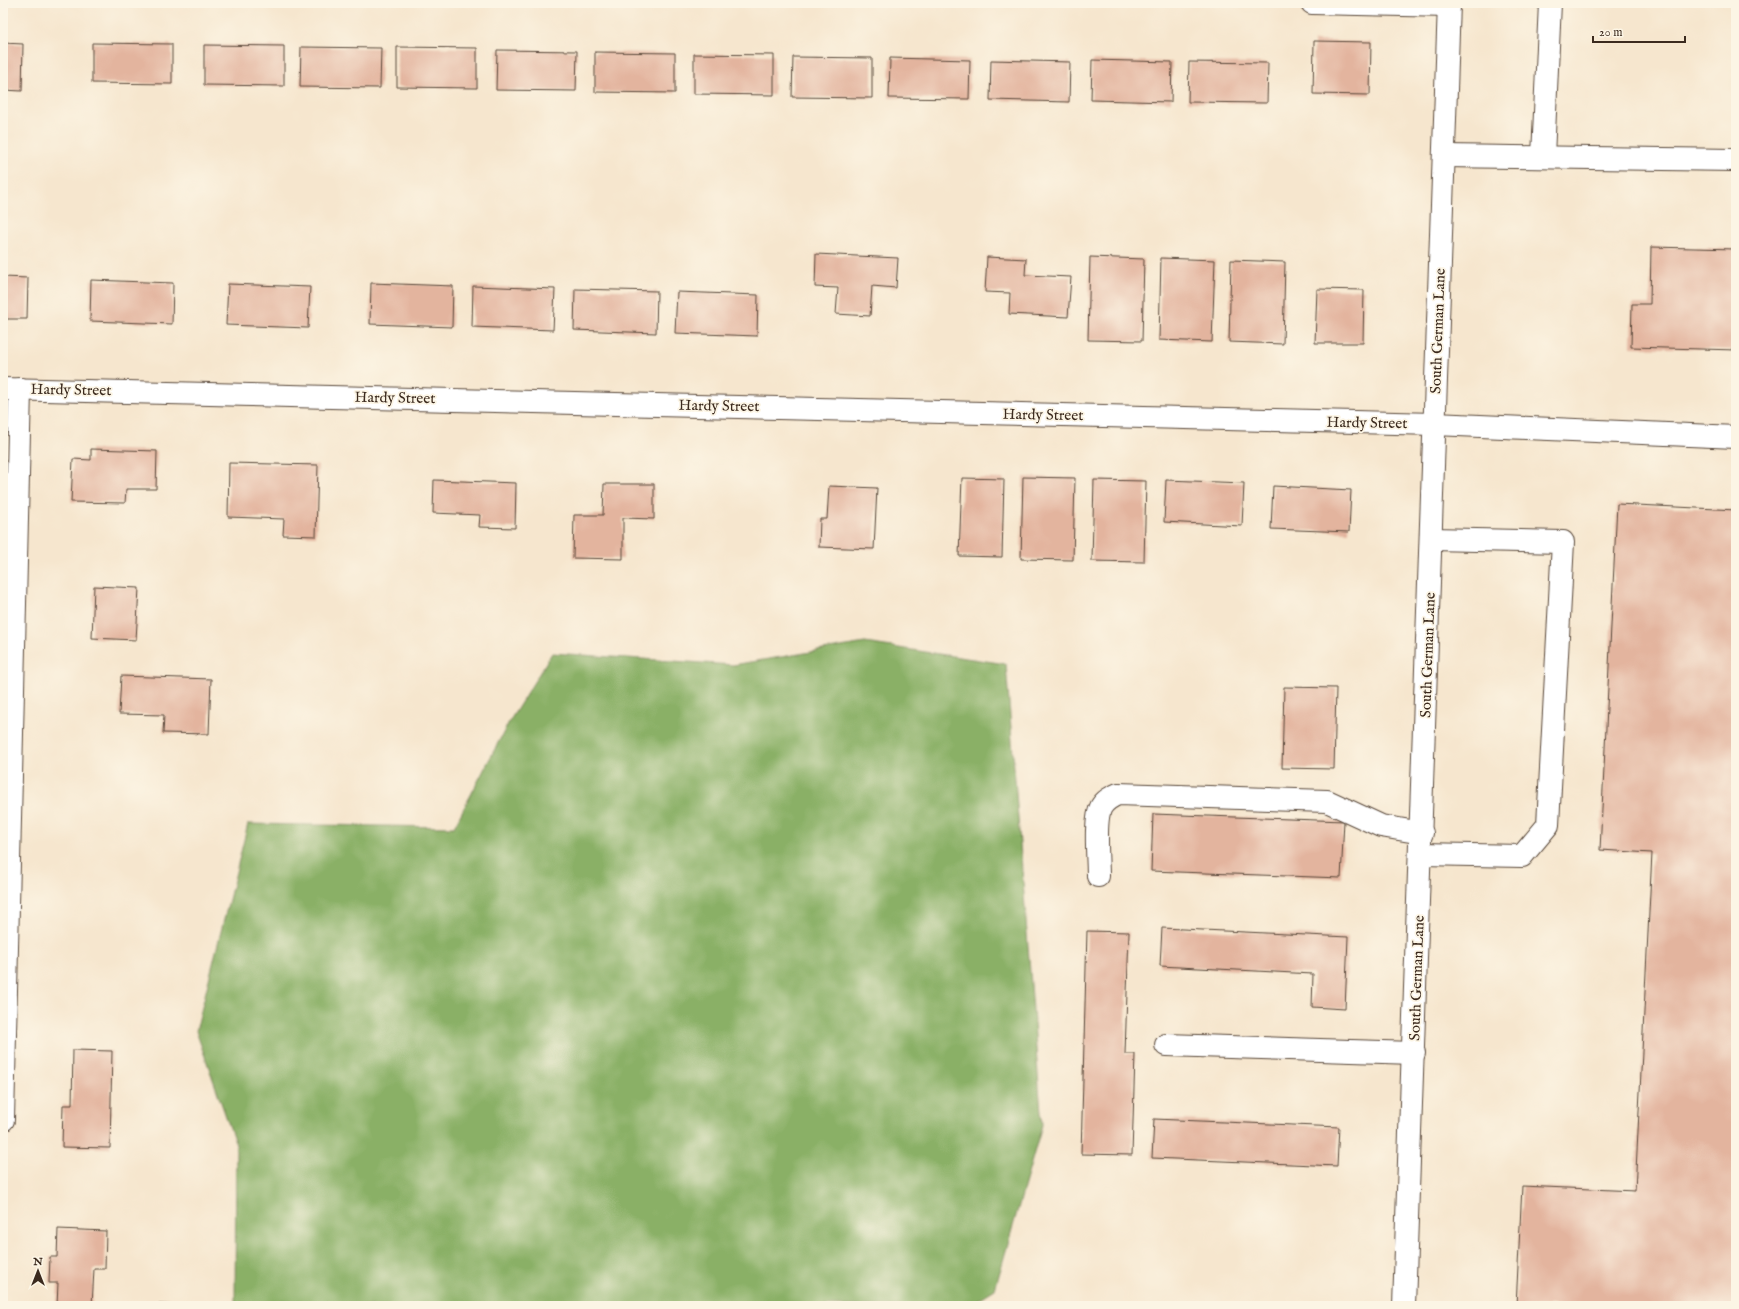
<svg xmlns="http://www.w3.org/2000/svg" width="1739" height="1309" viewBox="0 0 1739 1309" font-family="'IM FELL English',serif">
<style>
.forest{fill:#8ab066;stroke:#626d42}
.building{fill:#e3b49e}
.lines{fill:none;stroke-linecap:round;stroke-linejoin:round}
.minor-casing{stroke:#574638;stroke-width:24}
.minor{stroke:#fff;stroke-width:22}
.labels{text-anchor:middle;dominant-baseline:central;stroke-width:3.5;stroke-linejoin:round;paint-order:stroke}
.street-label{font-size:15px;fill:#3b2a1e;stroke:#fcf5e5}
</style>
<rect width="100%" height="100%" fill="#fcf5e5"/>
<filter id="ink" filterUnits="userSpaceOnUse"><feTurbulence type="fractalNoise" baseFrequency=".025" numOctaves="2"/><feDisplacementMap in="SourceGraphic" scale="8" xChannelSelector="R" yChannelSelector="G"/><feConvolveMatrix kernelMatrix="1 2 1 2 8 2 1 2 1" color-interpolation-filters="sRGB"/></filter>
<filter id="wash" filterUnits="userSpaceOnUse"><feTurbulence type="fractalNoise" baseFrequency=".012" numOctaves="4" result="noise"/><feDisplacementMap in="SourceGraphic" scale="16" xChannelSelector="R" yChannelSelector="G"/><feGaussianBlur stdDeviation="0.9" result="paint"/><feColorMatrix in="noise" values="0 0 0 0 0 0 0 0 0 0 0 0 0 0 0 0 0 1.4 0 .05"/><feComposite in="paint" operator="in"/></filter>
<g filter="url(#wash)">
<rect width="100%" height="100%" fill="#f6e6ce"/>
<path class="forest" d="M865,643L1006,664L1042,1125L995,1289L968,1306H235L236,1145L196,1031L248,824L454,827L509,722L552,653L733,665Z"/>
<g id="blocks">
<g class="building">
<path d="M1314,41L1371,42L1370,95L1313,94Z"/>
<path d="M3,43L23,44L22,91L3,90Z"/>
<path d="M92,43L172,44V84L92,83Z"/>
<path d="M204,45L284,46V86L204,85Z"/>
<path d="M301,47L381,48L380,88L300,87Z"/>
<path d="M397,47L477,48V88L397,87Z"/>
<path d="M497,50L577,51L576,91L496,90Z"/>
<path d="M595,52L675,53V93L595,92Z"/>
<path d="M694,54L774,55V95L694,94Z"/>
<path d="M793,57L872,58V98L792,97Z"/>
<path d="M890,58L970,60L969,99L889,98Z"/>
<path d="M991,60L1070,62L1069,102L990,100Z"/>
<path d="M1092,60L1172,62L1171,102L1091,100Z"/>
<path d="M1189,62L1268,63L1267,103L1188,102Z"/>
<path d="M1651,247L1736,249V350L1631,347L1632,304H1650Z"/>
<path d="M816,254L898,258L896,288L872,286L870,316L836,314L838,288L815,287Z"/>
<path d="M987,257L1026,259L1025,275L1071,277L1068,317L1009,314L1010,293L985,292Z"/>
<path d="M1090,257L1144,259L1142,341L1088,340Z"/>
<path d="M1161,258L1215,260L1212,342L1159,340Z"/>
<path d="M1231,260L1285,262L1283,344L1229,342Z"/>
<path d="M3,277L28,278L27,319H3Z"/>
<path d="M91,280L173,283L172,324L90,321Z"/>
<path d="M371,283L453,286L452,327L370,324Z"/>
<path d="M228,284L310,287L308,328L226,325Z"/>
<path d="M473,286L555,289L553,330L472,327Z"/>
<path d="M575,289L657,291L656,333L574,330Z"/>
<path d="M1317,289L1364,290L1363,343H1315Z"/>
<path d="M677,292L758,295L757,336L675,333Z"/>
<path d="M91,449L157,451L156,489H126L125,503L71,502L73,459L91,460Z"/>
<path d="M229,463L318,465L316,536L283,535L284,519L228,517Z"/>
<path d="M1023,477L1075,478L1073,560L1021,559Z"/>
<path d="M962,478L1004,479L1002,557L959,556Z"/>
<path d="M434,480L516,483L515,528L479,527L480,515L433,513Z"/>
<path d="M1094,480L1146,481L1144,562L1092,561Z"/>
<path d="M1166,480L1244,483L1242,526L1164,522Z"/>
<path d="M604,484H654V519L623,518V559L573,558L574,515H603Z"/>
<path d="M829,486L877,488L874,549L819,547L820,519H827Z"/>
<path d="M1273,486L1351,490L1349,532L1271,529Z"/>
<path d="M1617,504L1736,510V1306H1516L1522,1186L1635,1191L1652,853L1600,850Z"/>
<path d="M94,586L139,588L136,640L92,638Z"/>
<path d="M121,676L211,679L209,734L163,733L164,715L119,714Z"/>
<path d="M1284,687L1336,688L1334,769L1282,768Z"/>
<path d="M1153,814L1344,821L1341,878L1151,871Z"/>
<path d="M1162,928L1348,937L1345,1009L1312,1007L1313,974L1160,966Z"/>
<path d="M1087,931L1129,932L1125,1054H1135L1132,1155L1081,1154Z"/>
<path d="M73,1050L112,1051L110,1148L62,1147L63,1105H72Z"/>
<path d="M1154,1119L1339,1127L1337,1166L1152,1158Z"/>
<path d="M58,1229L106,1231L105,1269H94L92,1306H57L58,1283H49L50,1257H57Z"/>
<path d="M156,1304L187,1305V1306H156Z"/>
</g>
</g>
</g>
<g filter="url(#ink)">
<use href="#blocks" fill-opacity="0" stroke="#574638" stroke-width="1"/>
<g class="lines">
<g class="minor-casing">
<g id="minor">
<path d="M1312,3L1449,6"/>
<path d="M1444,156L1736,160"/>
<path d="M1543,156L1550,3"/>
<path d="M3,389L1435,424L1736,437"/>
<path d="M1421,854L1522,856L1548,825L1563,542L1432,539"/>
<path d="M1098,876C1098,860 1094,820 1101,807C1105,800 1111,797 1118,794L1327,801L1381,826L1422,833"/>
<path d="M1166,1045L1414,1053"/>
<path d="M3,1120L20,389"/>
<path d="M1404,1306L1449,3"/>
</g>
</g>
<use href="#minor" class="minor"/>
</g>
</g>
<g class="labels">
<g class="street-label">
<text transform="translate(1438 331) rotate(-88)">South German Lane</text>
<text transform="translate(71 390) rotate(1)">Hardy Street</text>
<text transform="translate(395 398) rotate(1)">Hardy Street</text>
<text transform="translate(719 406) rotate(1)">Hardy Street</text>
<text transform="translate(1043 415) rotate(1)">Hardy Street</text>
<text transform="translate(1367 423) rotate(1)">Hardy Street</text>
<text transform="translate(1428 655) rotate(-88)">South German Lane</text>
<text transform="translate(1417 978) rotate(-88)">South German Lane</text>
</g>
</g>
<rect width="1739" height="1309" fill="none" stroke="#fcf5e5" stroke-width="16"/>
<g transform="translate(38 1271)" stroke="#fcf5e5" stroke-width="3" paint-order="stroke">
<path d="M0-3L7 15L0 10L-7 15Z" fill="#3b2a1e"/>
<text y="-6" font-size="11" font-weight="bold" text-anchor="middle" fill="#3b2a1e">N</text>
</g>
<path d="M1593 36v6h92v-6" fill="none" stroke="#3b2a1e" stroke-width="2"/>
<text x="1599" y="36" font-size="12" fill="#3b2a1e" stroke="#fcf5e5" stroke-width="3" paint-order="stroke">20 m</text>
</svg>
